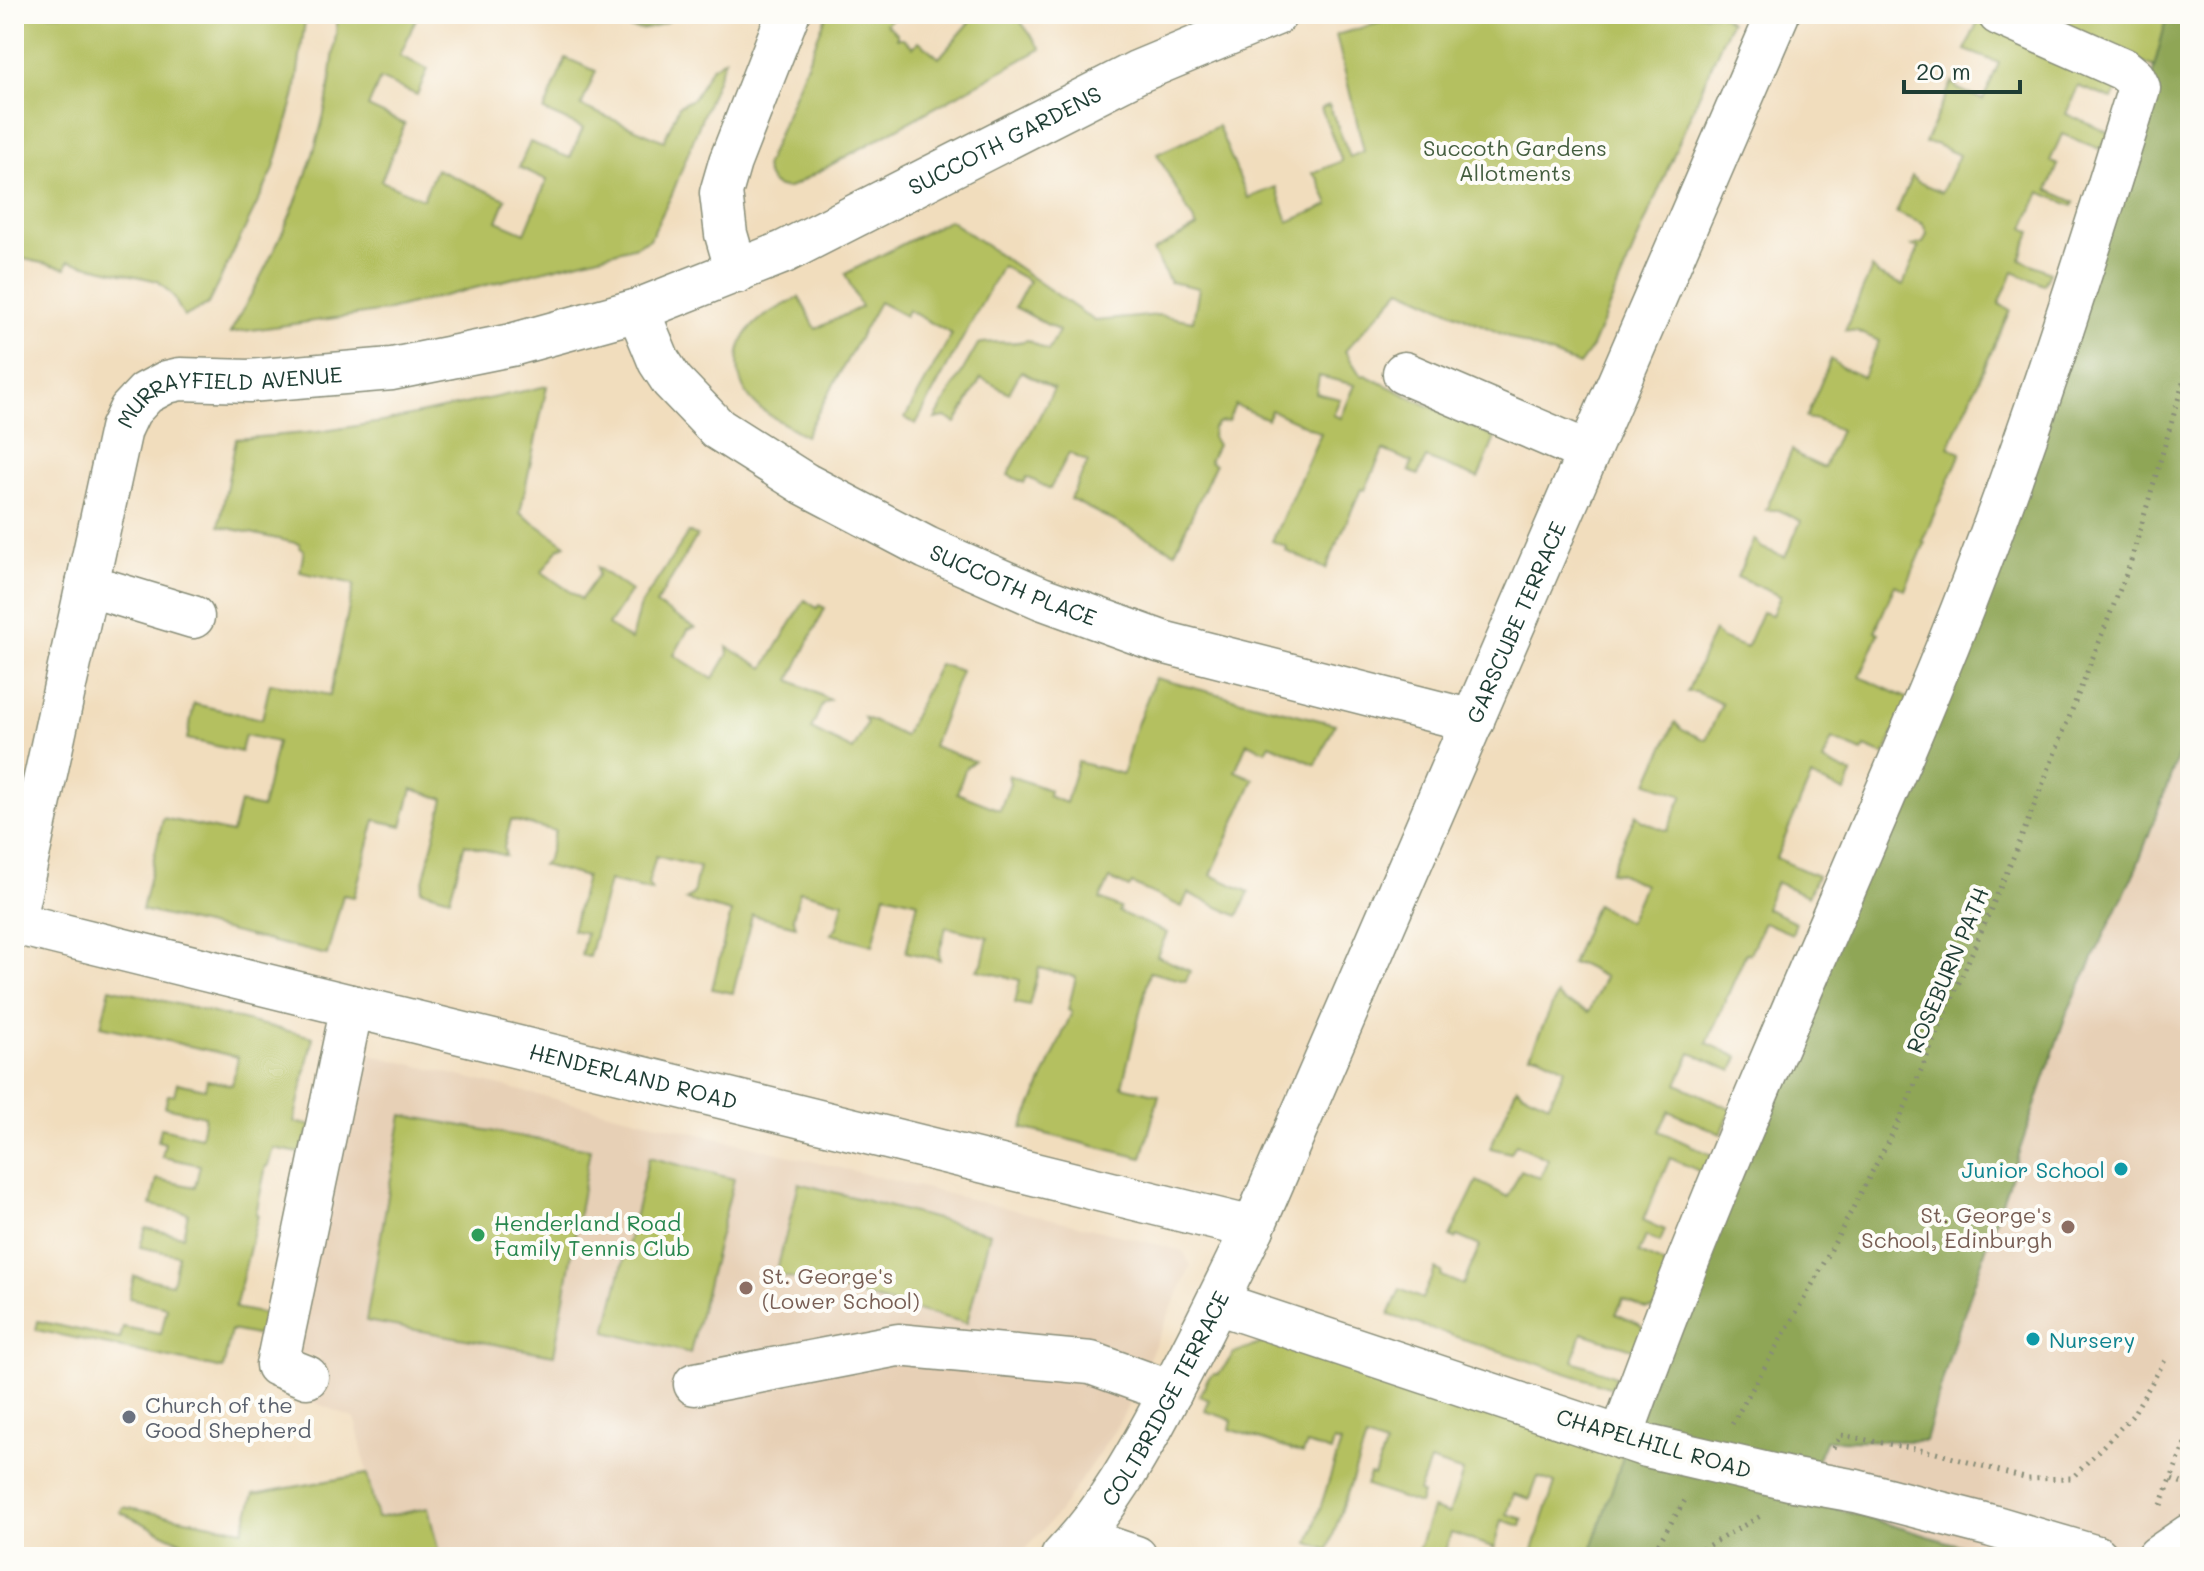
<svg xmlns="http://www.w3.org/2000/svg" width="2204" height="1571" viewBox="0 0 2204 1571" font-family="Mali,sans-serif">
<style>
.built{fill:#e7d0b6}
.green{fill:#b4c061;stroke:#6a7e4a;stroke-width:2;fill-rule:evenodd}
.forest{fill:#8fa657;stroke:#577246;stroke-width:2}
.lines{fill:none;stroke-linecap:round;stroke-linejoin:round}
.minor-casing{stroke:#888d78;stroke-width:45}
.path{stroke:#888d78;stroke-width:5;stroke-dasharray:2 6;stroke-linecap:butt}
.minor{stroke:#fff;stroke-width:42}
.minor-bridge-casing{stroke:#888d78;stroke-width:45;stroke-linecap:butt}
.minor-bridge{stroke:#fff;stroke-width:42}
.culture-dot{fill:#0f9aa8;stroke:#fdfcf7;stroke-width:3}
.education-dot{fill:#8d6e63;stroke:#fdfcf7;stroke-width:3}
.leisure-dot{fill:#2e9e5b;stroke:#fdfcf7;stroke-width:3}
.worship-dot{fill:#6b7280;stroke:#fdfcf7;stroke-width:3}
.labels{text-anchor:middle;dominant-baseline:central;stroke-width:8;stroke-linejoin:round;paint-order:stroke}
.street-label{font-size:22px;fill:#1f3d34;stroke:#fdfcf7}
.park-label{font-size:22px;fill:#445e3f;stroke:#fdfcf7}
.culture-label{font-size:22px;fill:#0d838f;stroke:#fdfcf7;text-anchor:end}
.education-label{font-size:22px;fill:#785e54;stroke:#fdfcf7;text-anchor:end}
.leisure-label{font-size:22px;fill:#27864d;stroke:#fdfcf7;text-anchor:start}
.worship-label{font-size:22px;fill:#5b616d;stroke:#fdfcf7;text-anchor:start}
</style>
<rect width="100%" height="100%" fill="#fdfcf7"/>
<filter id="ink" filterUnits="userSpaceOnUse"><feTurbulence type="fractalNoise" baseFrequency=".0125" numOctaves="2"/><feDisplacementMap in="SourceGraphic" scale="16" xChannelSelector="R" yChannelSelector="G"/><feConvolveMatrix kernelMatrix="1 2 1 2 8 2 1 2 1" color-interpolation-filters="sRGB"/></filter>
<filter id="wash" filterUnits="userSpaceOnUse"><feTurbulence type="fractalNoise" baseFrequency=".006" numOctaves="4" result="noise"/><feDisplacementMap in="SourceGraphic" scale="32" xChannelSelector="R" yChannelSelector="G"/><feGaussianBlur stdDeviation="1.8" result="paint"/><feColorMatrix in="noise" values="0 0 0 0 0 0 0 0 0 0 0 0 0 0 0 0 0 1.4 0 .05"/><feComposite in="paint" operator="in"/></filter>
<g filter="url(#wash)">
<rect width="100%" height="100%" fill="#f1ddbd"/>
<g class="built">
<path d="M2190,724V1557H1733L1801,1498L1826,1440L2066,1015L2136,869Z"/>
<path d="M360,1052L1160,1245L1183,1251L1191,1265L1125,1412L1114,1431L1059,1512L1018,1557H440L428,1508L377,1518L355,1419L311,1401L320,1358L297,1352Z"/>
</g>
<g class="green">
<path d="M14,14H306L295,94L273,171L208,304L184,317L173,296L158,281L68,261L66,268L14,257Z"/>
<path d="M338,14H418L400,56L428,69L417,95L380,79L368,107L405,124L381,181L423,199L436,169L506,199L497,221L525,233L547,180L519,167L530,142L570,158L583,128L544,111L566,58L596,71L581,106L664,141L679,106L694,98L711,68L725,59L672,194L650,239L636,246L596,257L385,311L230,333C271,261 311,182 327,100C332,71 335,42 338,14Z"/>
<path d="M594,14H681C640,38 635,31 594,14Z"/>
<path d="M827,14H898L886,24L897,33V38H903L913,47L919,41L939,58L977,14H1015L1041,49L789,188C774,189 767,181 765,167Z"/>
<path d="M1425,14H1721L1730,22L1592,347L1579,365L1522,343L1401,289L1345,351L1361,376L1365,375L1495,438L1478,478L1426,458L1418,475L1409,471L1412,462L1383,450L1365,490L1361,489L1326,569L1286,551L1287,547L1272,541L1321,433L1271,410L1267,419L1235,405L1228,421L1219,422L1213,428L1212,437L1217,445L1209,461L1215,465L1175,552L1070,499L1088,462L1069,453L1050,489L1027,477L1024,483L1008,475L1054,389L1021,371L1009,393L981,378L956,423L945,417L935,419L978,344C994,339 1010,346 1028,340L1048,351L1059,331L1015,307L1029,281L1002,266L916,424L905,418L952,334L908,310L905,316L879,302L805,436C790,426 771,418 757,406C733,384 731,345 756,323C768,312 785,305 799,297L816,329L861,307L845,274L949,220L1095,321L1159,315L1193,321L1199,288L1170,282L1153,251L1197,227L1157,154L1218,126L1248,198L1276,187L1288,222L1329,205L1318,179L1312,173L1342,161L1321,108L1329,105L1350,157L1364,151L1336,35L1397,18ZM1319,376L1355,385L1341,418L1333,415L1340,399L1316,393Z"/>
<path d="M2031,14H2168L2154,67Z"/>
<path d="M1979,19L2123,82L2112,99L2078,86L2066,114L2111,134L2100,149L2062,134L2050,161L2058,165L2048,190L2075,202L2073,206L2040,192L2024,228L2031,232L2020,259L2050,272L2044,285L2013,272L1999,304L2010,310L1949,447L1961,453L1922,542L1925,543L1905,590L1895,585L1875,631L1879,633L1860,677L1909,699L1884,755L1865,747L1862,752L1832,739L1823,761L1852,774L1845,792L1811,777L1776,858L1817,876L1808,896L1776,882L1765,908L1796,922L1792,934L1764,922L1750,954L1746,953L1707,1043L1738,1057L1732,1071L1691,1053L1677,1084L1732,1109L1721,1134L1669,1111L1659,1131L1714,1156L1706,1174L1670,1158L1643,1220L1665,1230L1660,1242L1646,1236L1639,1253L1662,1263L1670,1274L1658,1308L1646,1309L1623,1299L1616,1314L1639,1324L1648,1334L1642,1352L1582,1333L1573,1361L1616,1376L1612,1388L1389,1315L1400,1289L1422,1299L1435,1269L1442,1272L1441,1276L1463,1285L1480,1246L1457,1236L1455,1239L1450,1237L1477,1181L1508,1197L1521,1170L1540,1178L1548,1159L1516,1144L1511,1153L1490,1148L1517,1087L1522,1092L1549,1104L1565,1068L1538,1055H1530L1557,995L1563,1001L1589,1012L1605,977L1579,964H1571L1596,904L1628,922L1644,885L1619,873L1610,872L1636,814L1642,821L1667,831L1683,795L1648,783L1675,722L1682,730L1706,740L1722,704L1697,692H1687L1714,631L1721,638L1746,648L1762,612L1772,615L1780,596L1737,577L1754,539L1762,548L1785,557L1801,521L1778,510H1766L1792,450L1800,457L1824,468L1840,430L1817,420L1806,418L1831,359L1841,367L1863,377L1879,341L1857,331L1845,330L1872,268L1879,275L1903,285L1919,248L1913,246L1923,243L1927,234L1923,224L1896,213L1912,176L1918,182L1942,192L1959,155L1935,144L1925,143L1952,82L1958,89L1983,100L1999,63L1965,50Z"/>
<path d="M547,386L520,513L566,545L559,548L542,572L581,599L598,575L597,567L631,591L608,625L631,640L639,608L689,532L697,536L656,604L695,628L688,630L674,655L713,679L728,654L727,647L764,668L805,600L817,608L819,605L825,608L790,680L830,700L823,703L811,729L853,750L867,724L864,717L904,736L939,664L961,671L933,746L974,761L966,767L957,793L1000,810L1010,783L1008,775L1049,790L1048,796L1066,803L1078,762L1123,774L1133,735L1155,678L1335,724L1316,765L1270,744L1266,751L1247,743L1235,771L1254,779L1211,875L1249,892L1238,916L1188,893L1182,907L1132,884L1129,888L1110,879L1100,899L1120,908L1119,912L1167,933L1157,956L1190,971L1186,981L1150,972L1122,1086L1159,1095L1142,1158L1022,1128L1072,1012L1068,1010L1076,977L1039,968L1029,1006L1015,1003L1020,980L977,970L982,964L988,937L946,927L939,953L940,960L906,952L918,902L885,894L873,945L831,934L837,927L843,902L800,891L793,917L796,926L752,915L733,993L712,989L731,912L686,900L693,894L699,867L656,856L648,884L652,891L609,881L589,957L581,955L586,933L572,930L586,877L542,865L548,859L555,831L511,820L504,848L506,856L465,844L450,898L421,890L444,799L412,789L402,826L375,820L354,897L343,895L327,955L142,910L163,818L232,833L240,803L262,808L277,742L245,735L241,752L187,739L194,704L262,719L270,683L330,695L354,584L300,572L304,550L300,548V544L219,526L236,439L318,432L382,422Z"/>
<path d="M110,988L313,1037L294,1122L312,1126L300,1153L273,1148L268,1166H266L256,1214L258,1215L235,1308L275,1316L271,1331L260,1336L231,1330L223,1369L36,1330L38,1321L120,1339L123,1327L161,1334L167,1307L129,1298L134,1276L172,1284L178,1255L140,1247L146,1228L183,1236L188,1213L151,1205L157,1179L195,1187L200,1165L162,1157L165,1143L158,1141L161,1128L201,1137L205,1116L165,1107L168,1095H174L177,1083L205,1089L207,1080L232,1085L238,1057L101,1026Z"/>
<path d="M402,1115L590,1149L554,1355L366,1321Z"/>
<path d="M649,1157L734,1179L690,1353L606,1332Z"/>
<path d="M799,1183L990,1233L967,1323L776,1274Z"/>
<path d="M1271,1340L1623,1457L1589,1557H1527L1533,1550L1555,1483L1538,1477L1530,1499L1514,1494L1507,1514L1523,1519L1521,1526L1502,1520L1495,1548L1451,1533L1443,1557H1416L1432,1509L1449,1514L1463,1472L1430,1461L1419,1492L1422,1494L1419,1504L1366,1486L1370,1475L1374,1476L1385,1446L1366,1439L1328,1550L1309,1543L1341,1443L1334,1441L1331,1452L1307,1444L1303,1454L1230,1429L1232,1420L1205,1411L1209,1400L1200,1396L1208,1378L1214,1374H1219L1234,1353Z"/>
<path d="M367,1474L377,1518L428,1508L440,1557H187L192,1547L120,1512L123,1507L243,1530L254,1494Z"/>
</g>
<path class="forest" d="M2168,14H2190V724L2136,869L2066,1015L1952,1348L1925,1441L1826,1440L1801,1498L1961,1546L1957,1557H1589L1623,1457L2151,80Z"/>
</g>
<g filter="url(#ink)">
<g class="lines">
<g class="minor-casing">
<g id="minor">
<path d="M737,272L726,234L721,193L730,162L788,14"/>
<path id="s1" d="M638,310L659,361L672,381L718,429L805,484L927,548L1041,598L1162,642L1473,721"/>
<path d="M1404,373L1588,452"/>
<path d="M87,585L193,617"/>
<path id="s2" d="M14,920L121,429L130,410L146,393L167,382L180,379L249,381L392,369L511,345L638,310L784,252L1137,72L1276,14"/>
<path id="s3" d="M14,923L1253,1228"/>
<path d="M1217,1303L1647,1446"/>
<path d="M307,1377L277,1365L352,1006"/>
<path d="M695,1384L898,1345L1091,1363L1171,1392"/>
<path d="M1621,1438C1717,1168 1840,909 1948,645C2022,462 2081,276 2139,88L2134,78L2123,69L1999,14"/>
<path d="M1794,1480L1856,1491L1992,1526L2097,1557"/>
<path d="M1084,1534L1104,1546L1136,1557"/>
<path id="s4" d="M1062,1557C1107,1510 1137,1456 1167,1399C1197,1343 1225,1286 1253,1228L1778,14"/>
<path d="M2158,1557L2190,1535"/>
</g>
</g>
<g class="path">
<path d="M1732,1424L1816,1278L1899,1121L2016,851L2130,564L2190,359"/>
<path d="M1833,1448L1841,1435L1936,1453L2028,1479L2072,1478L2132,1416L2167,1357"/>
<path d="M2172,1479L2190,1486"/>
<path d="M2161,1505L2190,1430"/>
<path d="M1650,1557L1687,1497"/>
<path d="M1688,1557L1764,1514"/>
</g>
<use href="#minor" class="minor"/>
<g class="minor-bridge-casing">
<path id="minor-bridge" d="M1647,1446L1794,1480"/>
</g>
<use href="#minor-bridge" class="minor-bridge"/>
</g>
</g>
<g class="culture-dot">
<circle cx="2121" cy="1169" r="8"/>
<circle cx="2033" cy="1339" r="8"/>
</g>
<g class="education-dot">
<circle cx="2068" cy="1227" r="8"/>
<circle cx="746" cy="1288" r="8"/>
</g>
<circle class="leisure-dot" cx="478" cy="1235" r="8"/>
<circle class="worship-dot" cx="129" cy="1417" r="8"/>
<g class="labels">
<g class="street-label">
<text stroke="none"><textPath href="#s2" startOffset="1454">SUCCOTH GARDENS</textPath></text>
<text stroke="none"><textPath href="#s2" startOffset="626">MURRAYFIELD AVENUE</textPath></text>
<text stroke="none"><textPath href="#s1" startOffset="480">SUCCOTH PLACE</textPath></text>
<text stroke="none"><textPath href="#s4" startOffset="1042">GARSCUBE TERRACE</textPath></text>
<text transform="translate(1947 970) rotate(-67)">ROSEBURN PATH</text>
<text stroke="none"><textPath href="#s3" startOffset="638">HENDERLAND ROAD</textPath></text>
<text stroke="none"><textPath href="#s4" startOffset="190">COLTBRIDGE TERRACE</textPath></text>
<text transform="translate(1654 1443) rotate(16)">CHAPELHILL ROAD</text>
</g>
<g class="park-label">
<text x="1515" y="147">Succoth Gardens<tspan x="1515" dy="25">Allotments</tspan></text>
</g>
<g class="culture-label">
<text x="2105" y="1169">Junior School</text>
<text x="2049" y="1339" text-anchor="start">Nursery</text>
</g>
<g class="education-label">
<text x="2052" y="1214">St. George's<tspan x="2052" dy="25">School, Edinburgh</tspan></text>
<text x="762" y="1275" text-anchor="start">St. George's<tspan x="762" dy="25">(Lower School)</tspan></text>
</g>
<g class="leisure-label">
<text x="494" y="1222">Henderland Road<tspan x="494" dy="25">Family Tennis Club</tspan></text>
</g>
<g class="worship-label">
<text x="145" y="1404">Church of the<tspan x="145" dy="25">Good Shepherd</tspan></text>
</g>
</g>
<rect width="2204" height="1571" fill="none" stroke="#fdfcf7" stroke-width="48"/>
<path d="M1904 80v12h116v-12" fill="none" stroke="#1f3d34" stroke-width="4"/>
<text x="1916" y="80" font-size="24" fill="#1f3d34" stroke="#fdfcf7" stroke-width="6" paint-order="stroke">20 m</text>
</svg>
